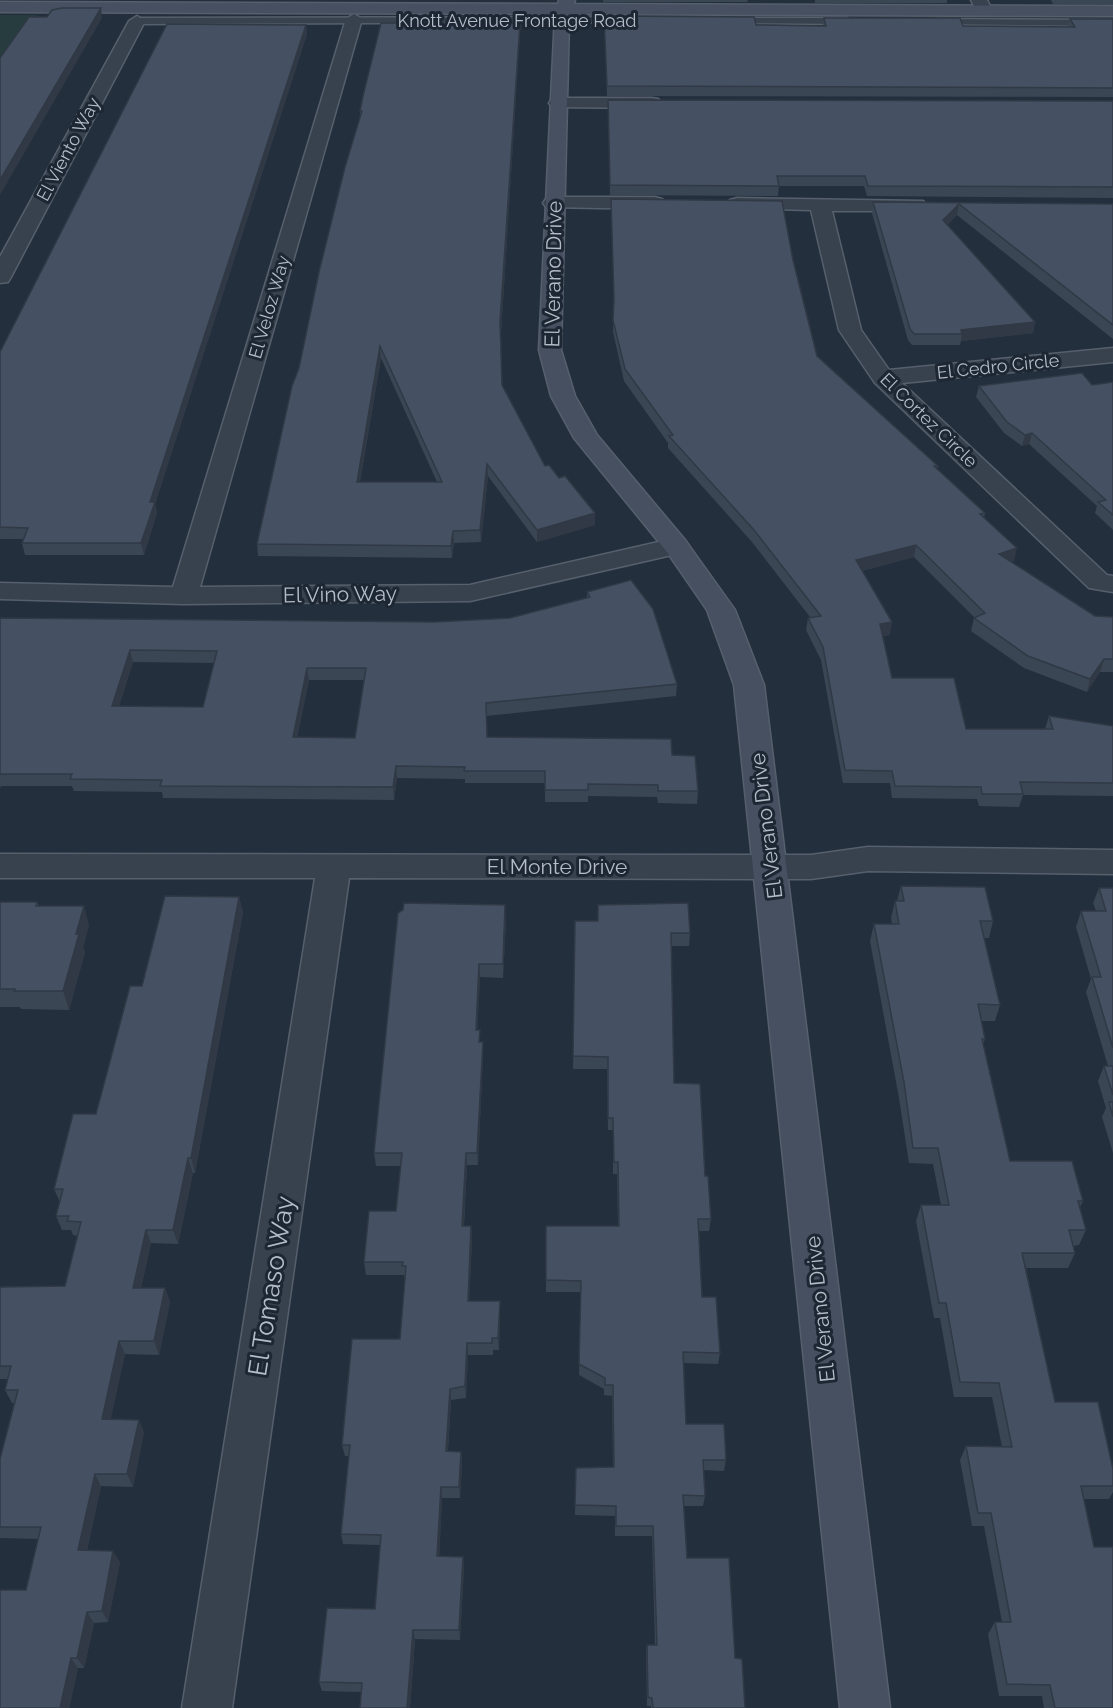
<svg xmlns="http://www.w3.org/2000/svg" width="1113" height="1708" viewBox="0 0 1113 1708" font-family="Raleway,sans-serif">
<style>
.green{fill:#263c3f}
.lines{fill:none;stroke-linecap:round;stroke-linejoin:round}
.lane-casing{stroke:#565f6c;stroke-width:3}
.street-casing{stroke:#565f6c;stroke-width:3}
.secondary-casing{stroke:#565f6c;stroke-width:3}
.lane{fill:#38414e;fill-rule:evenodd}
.street{fill:#38414e;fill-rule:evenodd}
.secondary{fill:#465061;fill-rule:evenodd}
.wall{fill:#3b4654;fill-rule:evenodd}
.shaded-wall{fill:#303945}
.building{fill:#455162;stroke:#303945;stroke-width:1.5;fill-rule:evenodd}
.labels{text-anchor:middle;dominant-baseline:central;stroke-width:6;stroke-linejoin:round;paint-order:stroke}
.far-street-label{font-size:18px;fill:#b4bcc9;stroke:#1d2633}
.street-label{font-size:21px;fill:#b4bcc9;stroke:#1d2633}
.near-street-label{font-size:26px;fill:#b4bcc9;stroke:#1d2633}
</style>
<rect width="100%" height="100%" fill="#242f3e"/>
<path class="green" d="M0,15H36L0,68Z"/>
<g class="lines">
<g class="lane-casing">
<g id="lane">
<path d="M628,17L631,18V22L137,24L133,21L137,18Z"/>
<path d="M731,18H847L851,21L847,24L728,23V19Z"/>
<path d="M938,19L1113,20V26L935,24V20Z"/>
</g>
</g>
<g class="street-casing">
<g id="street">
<path d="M971,0H987L992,10L984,15L978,13Z"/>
<path d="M354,14L362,19L200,587L470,585L676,538L685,540L689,546L685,552L470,601L184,604L0,599V583L173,587L346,19Z"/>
<path d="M137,16L145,21L11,277L8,282L0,283V257L129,21Z"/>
<path d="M558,98H652L658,99L661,103L658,107L652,108L552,107L549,103L552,99Z"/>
<path d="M553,197H655L662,199L665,203L662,207L655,209L546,207L543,203L546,199Z"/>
<path d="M737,198L923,201L926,205L923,209L916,211H832L861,330L889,370L1113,348V362L902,383L1107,575L1113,576V592L1089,588L875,383L839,330L811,210L730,208L727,204L730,200Z"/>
<path d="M868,847L1113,850V874L868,871L811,879L349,878L232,1708H182L315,878H0V854L811,855Z"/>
</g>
</g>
<g class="secondary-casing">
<path id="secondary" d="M559,0H575L574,4L1113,6V16L571,14L569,20L561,350L575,396L597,435L685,540L735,610L764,685L890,1708H840L734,685L707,610L667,552L574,438L551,396L539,350L555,14L0,12V2L558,4Z"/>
</g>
<use href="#lane" class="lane"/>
<use href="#street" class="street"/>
<use href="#secondary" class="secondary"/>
</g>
<g class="wall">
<path d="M603,0H748L747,2H603Z"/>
<rect x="815" y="0" width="132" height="3"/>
<path d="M1051,0H1113V4H1053Z"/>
<path d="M604,16L756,25L823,26L824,18L963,26L1068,27L1070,19H1113V97L607,96Z"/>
<path d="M306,25L307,34L155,504L157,513L144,555H25L22,543L23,539H0V352Z"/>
<path d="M421,25L520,32L501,333L502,385L545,466L595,525L537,542L488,476L481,542L454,543L452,558L258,556L257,544L360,116V111ZM381,358L437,482H360Z"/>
<path d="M608,100L1113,102V198L867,196L864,186H779L778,196L610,195Z"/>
<path d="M611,199L793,260L817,356L938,466L937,469L985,513L984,518L1014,561L1011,562L1095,616L1113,617V672H1100L1087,692L1024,668L971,631L974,618H975L914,557L862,571L890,635L882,636L892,678L966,729H1045L1049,716L1113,726V796L1023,795L1019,807L979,806L977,799L892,798L890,783H843L821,660L806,630L808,618L810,617L752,542L668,448V443L624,381L613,332L614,307Z"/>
<path d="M873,202L1113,204V339L957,215L947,225L1035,322L1033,333L961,341L960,345H912L908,340L872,213Z"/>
<path d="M1113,382V530L1095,513L1097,506L1029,444L1022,446L1004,433L976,397L979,386L1092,385Z"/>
<path d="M587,592L677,684L676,696L486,716L487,737L672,755L698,791L697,804L658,803L657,797L588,796V802H545V783H465V779L397,778L394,800L163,798L162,792L74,791L72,786H1L0,788V618L434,622L510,618L587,598ZM133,662L214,663L203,707L119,706ZM309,680H364L355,738L297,737Z"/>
<path d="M901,886L993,921L989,938H984L1000,1005L995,1021H981L985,1039L983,1044L1010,1161L1083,1201L1080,1207L1086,1230L1079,1245L1073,1246L1075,1253L1068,1268H1026L1055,1402L1113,1469V1492L1109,1499H1084L1113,1708H1044L1042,1696H999L988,1634L995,1622H1002L984,1526H972L960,1460L966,1446L1002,1447L992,1397H954L940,1318H934L916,1221L921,1205H941L933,1164L909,1163L899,1098L870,941L874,924H892L891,918L895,901H897Z"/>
<path d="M1099,888H1113V1153L1102,1117L1106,1108L1098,1081L1104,1066H1108L1086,992L1091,979L1076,927L1081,911H1096L1093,903Z"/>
<path d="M239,897L243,912L195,1173H193L178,1244L151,1243L141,1288H165L170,1302L159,1355L125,1354L110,1419L144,1432L133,1487L101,1486L87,1550L120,1562L108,1622L94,1623L84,1668H78L69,1708H0L38,1539L0,1538V1459L14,1403H12L5,1390L8,1379H0V1287L65,1286L78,1236L73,1235L71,1230H62L56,1216L60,1202L54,1189L96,1114L142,986Z"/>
<path d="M0,902H37L39,906L89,925L83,947L85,952L69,1010L21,1009L20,1007H0Z"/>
<path d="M398,913L506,919L503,978L480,977L477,1030H480V1042L483,1055L478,1165H467L464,1226H471L472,1238L469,1301H500V1313L499,1350H493V1355H468L466,1398L451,1400L448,1451L461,1452L462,1463L460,1498H442L439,1556L463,1557L464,1567L460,1640L415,1639L410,1708H360L361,1692L322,1691L319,1682L375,1609L380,1545L343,1544L341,1534L349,1456H345L342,1445L400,1339L405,1278H404V1275H366L364,1262L396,1211L401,1166H376L374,1153Z"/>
<path d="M575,921L690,933L689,946H671L674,1083L705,1176L711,1219L709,1231H699L702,1297L720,1353L718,1364L684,1363L686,1424L726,1460L724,1471L703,1470L705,1496L703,1506H683L687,1558L735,1658L745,1708H651V1706H647L646,1654L647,1645H655L652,1536H615V1516L575,1515L576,1468L613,1467L612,1396L604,1395V1389L579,1375L581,1292H546V1226H618L617,1174H613V1130H608L607,1069H573Z"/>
</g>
<g class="shaded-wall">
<path d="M101,8L102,18L0,195V180Z"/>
<path d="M520,23V32L501,333L500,322Z"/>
<path d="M306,25L307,34L155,504L157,513L144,555L141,543L150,502Z"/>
<path d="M959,204L957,215L942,231L943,220Z"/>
<path d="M1035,322L1033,333L961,341L962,334L961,330Z"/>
<path d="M380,346L381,358L358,494L357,482Z"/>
<path d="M1032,433L1029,444L1022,446L1025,435Z"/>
<path d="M487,464L488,476L481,542L480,530Z"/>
<path d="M595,513V525L537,542V530Z"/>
<path d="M453,531L454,543L452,558L451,546Z"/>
<path d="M916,545L914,557L854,573L856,560Z"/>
<path d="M1017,548L1014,561L996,566L999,554Z"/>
<path d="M892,622L890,635L877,636L880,624Z"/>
<path d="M130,650L133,662L115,718L112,706Z"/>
<path d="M1104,659L1100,672L1087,692L1090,679Z"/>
<path d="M307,668L309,680L295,749L293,737Z"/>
<path d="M396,766L397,778L394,800L393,787Z"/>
<path d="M239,897L243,912L195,1173L191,1158Z"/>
<path d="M505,905L506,919L503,978V964Z"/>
<path d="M84,906L89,925L83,947L85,952L69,1010L63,991L76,934Z"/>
<path d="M479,964L480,977L477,1043L476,1030Z"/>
<path d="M483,1042V1055L478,1165L477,1153Z"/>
<path d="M466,1153L467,1165L463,1238L462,1226Z"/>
<path d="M188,1158L193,1173L178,1244L173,1230Z"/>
<path d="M471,1226L472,1238L469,1313L468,1301Z"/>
<path d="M146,1230L151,1243L138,1301L133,1288Z"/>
<path d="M165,1288L170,1302L159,1355L154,1341Z"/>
<path d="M500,1301V1313L499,1350L498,1338Z"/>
<path d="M119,1341L125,1354L108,1432L102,1419Z"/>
<path d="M467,1343L468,1355L466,1398L465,1386Z"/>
<path d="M450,1389L451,1400L447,1462L446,1451Z"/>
<path d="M139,1420L144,1432L133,1487L127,1474Z"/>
<path d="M461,1452L462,1463L460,1498L459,1487Z"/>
<path d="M95,1474L101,1486L84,1562L78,1550Z"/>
<path d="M441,1487L442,1498L439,1567L437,1556Z"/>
<path d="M113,1551L120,1562L108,1622L102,1611Z"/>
<path d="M463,1557L464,1567L460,1640L459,1630Z"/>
<path d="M87,1612L94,1623L84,1668L77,1658Z"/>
<path d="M413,1630L415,1639L410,1708H407Z"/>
<path d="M71,1658L78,1668L69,1708H60Z"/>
</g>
<g class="building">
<path d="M62,8H101L0,180V58L29,17H47L52,10Z"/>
<path d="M604,16L754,17L756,25L826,26L824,18H960L963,26L1075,27L1070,19H1113V88L607,86Z"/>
<path d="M381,23H421V25L520,23L500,322L502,385L545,466L549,465L559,478L565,476L595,513L537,530L487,464L480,530L453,531L451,546L257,544L292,386L299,368L319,272L345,167L362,111H360L363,96ZM380,346L442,482H357Z"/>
<path d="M167,24L306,25L150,502H155L141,543H22L28,528L0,527V352Z"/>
<path d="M608,100L1113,101V187L868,186L865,176H777L779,186L610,185Z"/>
<path d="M611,199L782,201L793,260L817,356L938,466H934L985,513L980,514L1017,548L999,554L1095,616L1113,617V659H1104L1090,679L1028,656L974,618L985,613L916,545L856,560L892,622L880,624L892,678H954L966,729H1053L1049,716L1113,726V783L1020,782L1023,794H982L981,787L895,786L892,771L845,770L823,647L808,618L821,616L754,530L669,436L673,435L625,369L613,320L614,300Z"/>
<path d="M873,202L1113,204V325L959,204L943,220L1035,322L961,330L962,334H914L910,329Z"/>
<path d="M1082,373L1092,385L1113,382V515L1098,502L1106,500L1032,433L1025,435L1007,422L979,386Z"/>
<path d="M631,580L653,609L677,684L486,703L487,737L671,739L672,755L695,756L698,791H658V785L588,784V790H545V771H464L465,767L396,766L393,787L160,786L162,780L70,779L72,774H0V618L434,622L510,618L590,597L587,592ZM130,650L217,651L203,707L112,706ZM307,668H366L355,738L293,737Z"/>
<path d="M901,886L985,887L993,921H980L1000,1005L978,1004L985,1039H982L1010,1161H1072L1083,1201H1078L1086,1230H1069L1075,1253H1022L1055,1402H1098L1113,1469V1486H1081L1094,1547H1113V1708H1055L1050,1685L1007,1684L995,1622H1011L991,1513H978L966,1446L1012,1447L999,1383L960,1382L946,1303H939L921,1205H949L938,1148H913L904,1082L874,924H899L895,901H904Z"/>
<path d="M1099,888H1113V1048L1092,977H1101L1081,911H1106Z"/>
<path d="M165,896L239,897L191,1158H188L173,1230H146L133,1288H165L154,1341H119L102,1419L139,1420L127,1474H95L78,1550L113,1551L102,1611L87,1612L77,1658H71L60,1708H0V1590H26L41,1527H0V1459L18,1390H5L11,1366H0V1287L65,1286L81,1222L67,1221L69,1216H56L63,1189H54L73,1114H96L130,986H142Z"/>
<path d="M0,902H37L36,906H84L76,934H79L63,991H14L15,989H0Z"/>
<path d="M404,903L505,905L503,964H479L476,1030H480L479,1042H483L477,1153H466L462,1226H471L468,1301H500L498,1338H492V1343H467L465,1386L450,1389L446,1451L461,1452L459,1487H441L437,1556L463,1557L459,1630H413L407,1708H360L362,1683L319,1682L327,1608L375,1609L381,1535L341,1534L350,1445H342L352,1339H400L406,1266H402L403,1262H364L369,1211H396L402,1153H374L398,913L403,910Z"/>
<path d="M688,903L690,933H671L674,1083L700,1084L705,1176H708L711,1219H698L702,1297H716L720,1353L683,1352L686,1424H724L726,1460H703L705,1496L683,1495L687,1558H729L735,1658L742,1659L745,1708H653L652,1698L648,1697L647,1645H657L653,1526H616V1506L575,1505L576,1468L614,1467L613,1385H605V1378L579,1364L581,1281L546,1280V1226H619L618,1162H614L613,1118H608V1057L573,1056L575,921H598V905Z"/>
<path d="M1104,1066H1113V1095Z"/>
<path d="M1109,1102H1113V1117Z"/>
</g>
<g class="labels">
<g class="far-street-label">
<text x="517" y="20">Knott Avenue Frontage Road</text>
<text transform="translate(68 149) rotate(-62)">El Viento Way</text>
<text transform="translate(269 307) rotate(-74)">El Veloz Way</text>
<text transform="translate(998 366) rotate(-6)">El Cedro Circle</text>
<text transform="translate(929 420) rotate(44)">El Cortez Circle</text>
</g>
<g class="street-label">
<text transform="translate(553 274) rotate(-89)">El Verano Drive</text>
<text transform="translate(340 594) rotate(-1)">El Vino Way</text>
<text transform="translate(766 826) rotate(-97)">El Verano Drive</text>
<text x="557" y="866">El Monte Drive</text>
<text transform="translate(820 1309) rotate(-96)">El Verano Drive</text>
</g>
<g class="near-street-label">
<text transform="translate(271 1286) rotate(-81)">El Tomaso Way</text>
</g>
</g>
</svg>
